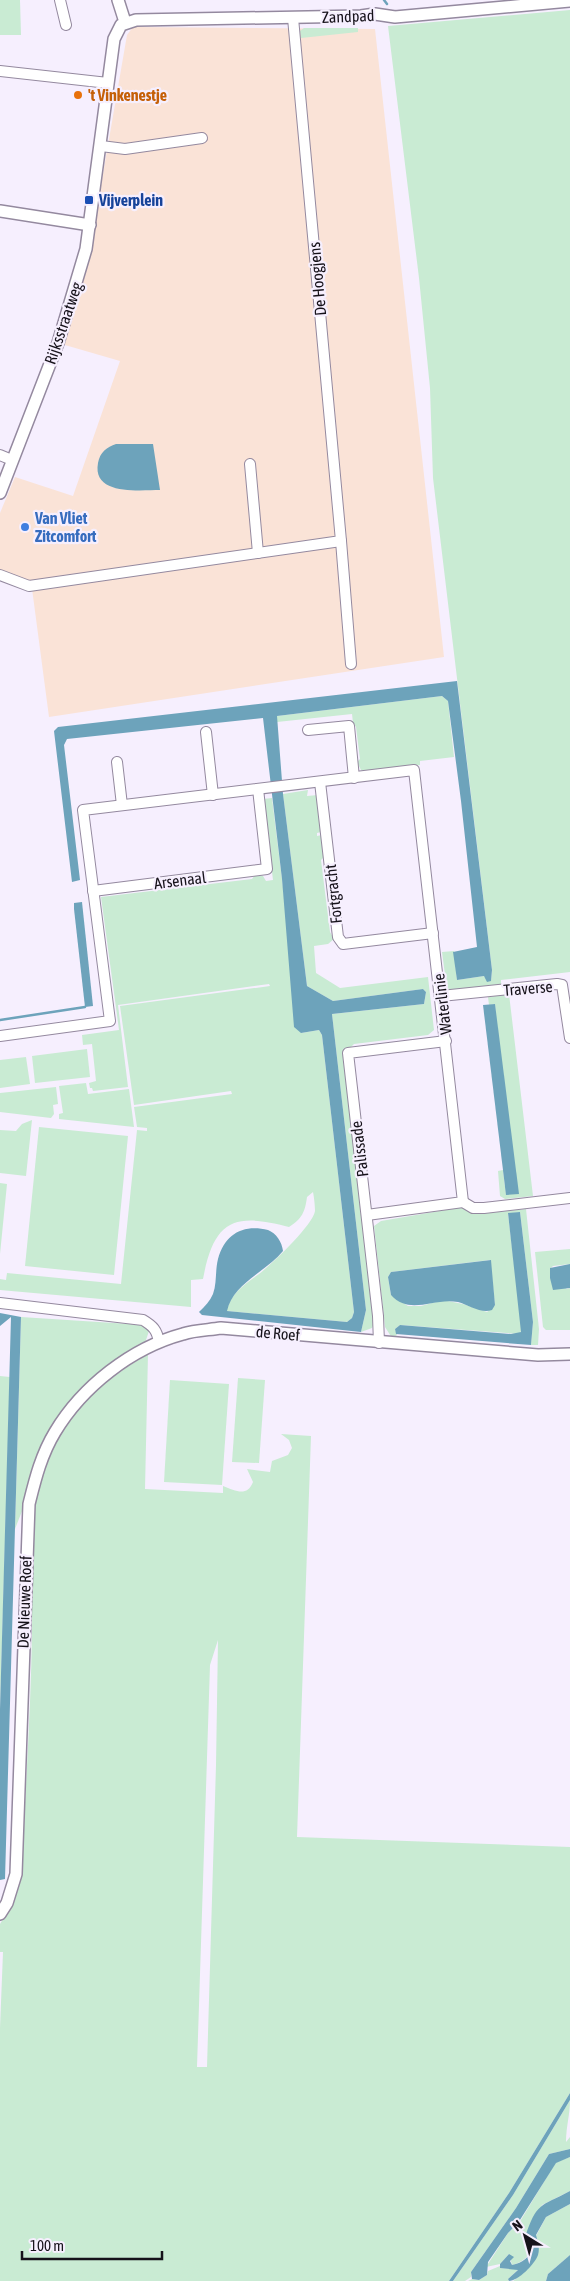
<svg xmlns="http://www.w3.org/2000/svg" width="570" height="2281" viewBox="0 0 570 2281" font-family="'Asap Condensed',sans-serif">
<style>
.industrial{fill:#fae3d7}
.green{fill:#c9ebd3;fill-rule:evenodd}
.water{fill:#6da3bb}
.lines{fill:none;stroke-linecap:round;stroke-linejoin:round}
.stream{stroke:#6da3bb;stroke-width:2.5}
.minor-casing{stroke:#94899f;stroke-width:12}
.tertiary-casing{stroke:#94899f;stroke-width:14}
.minor{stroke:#fff;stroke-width:10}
.tertiary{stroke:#fff;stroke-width:11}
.food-dot{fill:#e8710a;stroke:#f6effe;stroke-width:2}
.transit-dot{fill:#1a4fb4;stroke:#f6effe;stroke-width:2}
.shop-dot{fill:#3f7fe0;stroke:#f6effe;stroke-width:2}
.labels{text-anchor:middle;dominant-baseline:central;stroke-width:4.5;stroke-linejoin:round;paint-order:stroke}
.street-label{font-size:16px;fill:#16121a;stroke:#f6effe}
.food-label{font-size:16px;font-weight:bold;fill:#c56008;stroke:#f6effe;text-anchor:start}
.transit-label{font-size:16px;font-weight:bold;fill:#164399;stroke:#f6effe;text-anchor:start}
.shop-label{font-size:16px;font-weight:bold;fill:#366cbe;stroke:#f6effe;text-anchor:start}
</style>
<rect width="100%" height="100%" fill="#f6effe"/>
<path class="industrial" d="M133,27L375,29L444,657L49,717L31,581L0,570V513L15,477L73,496L120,361L58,343L90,249L127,35Z"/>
<g class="green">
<path d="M0,0H20L21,35H0Z"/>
<path d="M570,10V972L501,980V986L451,992L447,990L442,952L454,951L457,980L484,976L491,981L492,970L433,478L430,388L419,278L388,26Z"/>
<path d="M304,28H358V32L301,38L300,31Z"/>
<path d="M442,696L448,701L454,757L420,761V765L365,772L361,770L357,762L360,759L356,727L353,723L352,714L277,722V716Z"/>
<path d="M308,790L307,796L318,795L321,832L317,833V836L322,835L324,857L321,860L330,932L334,939L328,944L314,946L316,973L340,988L428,977L434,1030L428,1035L354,1044L350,1048L343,1049L375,1321L372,1328L361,1332L366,1310L332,1014L424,1004L426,992L423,989L333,1001L307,986L283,794Z"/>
<path d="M272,798L301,1033L319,1030L322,1035L354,1312L352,1318L347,1322L226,1311C232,1292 244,1285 259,1274C271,1265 313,1225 315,1211C315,1205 314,1197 313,1192L307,1197C305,1212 302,1219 289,1227C233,1212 214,1221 203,1279L191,1280V1307L0,1290V1279L6,1280L7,1273L121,1284L137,1130L147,1131V1128L137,1127L134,1107L232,1094L231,1091L134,1105L120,1006L270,986L269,984L118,1005L128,1087L93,1091L92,1088H90L89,1083L96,1081L92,1044L83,1045L82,1035L119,1030L101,897L252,879L255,875L263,876L266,881L273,880L263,799Z"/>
<path d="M509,994L533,1196L505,1199L500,1196L498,1171L503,1170L506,1195L495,1004L489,1005L488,997Z"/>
<path d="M87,1049L90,1077L35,1083L32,1056Z"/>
<path d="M26,1057L30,1084L0,1088V1060Z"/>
<path d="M86,1083L88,1094L129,1089L134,1127L59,1119V1114L63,1113L59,1086Z"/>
<path d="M56,1087L58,1104L53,1105L54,1114L51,1118L0,1112V1093Z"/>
<path d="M32,1120L26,1176L0,1173V1130L16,1131L22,1124Z"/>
<path d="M39,1127L128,1136L114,1275L25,1266Z"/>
<path d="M0,1183L7,1184L0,1254Z"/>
<path d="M463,1207L479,1214L526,1209L539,1329L538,1345H531L533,1322L520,1212L508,1214L522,1330L519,1334L400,1325L395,1329L397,1335L392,1338L385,1327L374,1226L381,1221ZM490,1260L495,1305L487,1312L463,1304L443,1300L421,1306H408L391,1295L388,1277L391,1272Z"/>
<path d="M570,1249V1264L553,1266L550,1269V1278L567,1289L570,1288V1330H546L543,1327L535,1252Z"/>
<path d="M21,1317L145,1325L149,1331L145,1343L113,1364L44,1442L29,1480L24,1506L15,1529Z"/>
<path d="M148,1354L145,1489L223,1493V1486C236,1491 247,1497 253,1482L247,1469L270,1472L272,1461L288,1455L292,1448L289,1440L281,1434L311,1436L297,1837L570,1847V2093L509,2193L449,2281H0V2028L3,1952H0V1924L13,1903L21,1879C25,1796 31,1712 32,1629C33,1575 24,1519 43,1468C62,1415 102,1381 148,1354ZM218,1640L216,1765L207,2067H197L210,1665Z"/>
<path d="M0,1376L10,1377L0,1709Z"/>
<path d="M238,1378L265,1380L259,1463L232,1462Z"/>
<path d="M170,1380L229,1384L222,1485L164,1482Z"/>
<path d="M570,2100C570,2115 566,2126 566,2142L570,2137V2149L549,2154L516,2208L471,2272V2277L465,2281H453L513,2195Z"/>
<path d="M570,2157V2191L542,2205L531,2242C533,2254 523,2263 512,2265L509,2254L500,2264L486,2267L508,2233L519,2223L556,2162Z"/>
<path d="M570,2204V2255L548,2274L546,2281H513C531,2267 542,2259 536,2236L546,2217Z"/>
<path d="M500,2266V2268L519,2269L508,2279L509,2281H468L472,2279L479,2280L487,2275L488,2271Z"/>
</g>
<g class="water">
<path d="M116,444H153L160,490C140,490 92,496 98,463C100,452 107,447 116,444Z"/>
<path d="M457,681L492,970L491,981L487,982L484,976L457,980L453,952L477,947L461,801L448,701L442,696L277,716L283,794L307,986L333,1001L423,989L426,992L424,1004L332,1014L366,1310L361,1332L202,1315L199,1312C205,1306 210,1301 213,1294C217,1283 215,1271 218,1259C225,1234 243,1224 268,1230C276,1233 282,1242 283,1251C266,1272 233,1283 227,1311L347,1322L352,1318L354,1312L322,1035L319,1030L301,1033L294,1027L282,879L263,718L67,739L64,745L80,880L72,882L54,731L58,727Z"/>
<path d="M82,902L93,1006L85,1007L74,909V903Z"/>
<path d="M495,1004L519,1194L506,1195L483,1005Z"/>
<path d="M520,1212L533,1322L531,1345L396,1334L395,1329L400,1325L511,1334L521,1332L508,1213Z"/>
<path d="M491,1260L495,1305L492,1310C481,1314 469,1305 458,1302C434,1297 410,1316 391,1295L388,1277L391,1272Z"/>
<path d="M570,1264V1288L553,1290L550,1278V1268Z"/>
<path d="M0,1313L21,1317L5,1879L0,1880V1709L11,1317L0,1326Z"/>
<path d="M570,2093V2100L513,2195L453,2281H449L509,2193Z"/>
<path d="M570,2149V2157L556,2163L518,2223L508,2233L488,2262L487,2275L479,2280L472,2279L471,2272L516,2208L549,2154Z"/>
<path d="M570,2191V2204L546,2217L536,2235C538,2242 540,2248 538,2255C535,2264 518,2281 509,2281L508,2279L518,2270L500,2268V2264L509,2254L514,2257L510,2261L512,2265C528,2262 537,2249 525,2237C537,2202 540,2207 570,2191Z"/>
<path d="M570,2255V2281H546L548,2274Z"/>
</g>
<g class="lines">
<g class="stream">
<path d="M384,0L387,4"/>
<path d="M0,1020L85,1007"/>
</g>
<g class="minor-casing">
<g id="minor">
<path d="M60,0L66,25"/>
<path d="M0,71L108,83"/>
<path d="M101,146L125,149L202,138"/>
<path d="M0,455L12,460"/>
<path d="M250,464L258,553"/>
<path d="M341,541L351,664"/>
<path d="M0,575L29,586L341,541L293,18"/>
<path d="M308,730L349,726L354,778"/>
<path d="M206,732L213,795"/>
<path d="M117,762L122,805"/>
<path d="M320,782L338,937L343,944L433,933"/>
<path d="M93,891L267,869L258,789"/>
<path d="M441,996L557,984L562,985L570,1038"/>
<path d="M0,1036L110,1021L83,810L414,770L463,1202L367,1215"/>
<path d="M463,1202L473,1208H484L570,1198"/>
<path d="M0,1303L143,1320C153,1326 157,1330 159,1342"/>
<path d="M379,1343L378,1316L348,1053L446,1041"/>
</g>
</g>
<g class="tertiary-casing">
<g id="tertiary">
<path d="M118,0L125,22"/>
<path d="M0,211L90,225"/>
<path d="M0,493L58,343L86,249L114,39L121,25L136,20L361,16L375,14L395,17L570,1"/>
<path d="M0,1914L7,1903L16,1874L29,1504C35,1480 41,1455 55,1432C82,1387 131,1348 183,1334C195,1330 209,1330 221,1328L538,1355L570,1354"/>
</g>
</g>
<use href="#minor" class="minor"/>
<use href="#tertiary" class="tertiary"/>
</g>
<circle class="food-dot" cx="78" cy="95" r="5"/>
<rect class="transit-dot" x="84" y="195" width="10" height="10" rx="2.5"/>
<circle class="shop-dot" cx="25" cy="527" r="5"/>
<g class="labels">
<g class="street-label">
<text transform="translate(348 16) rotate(-2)">Zandpad</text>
<text transform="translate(317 279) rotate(-95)">De Hoogjens</text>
<text transform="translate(63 323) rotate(-71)">Rijksstraatweg</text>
<text transform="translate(180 880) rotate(-7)">Arsenaal</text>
<text transform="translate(333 894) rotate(-96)">Fortgracht</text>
<text transform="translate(528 988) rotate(-5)">Traverse</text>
<text transform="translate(442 1004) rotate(-97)">Waterlinie</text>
<text transform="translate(359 1149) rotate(-97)">Palissade</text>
<text transform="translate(278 1333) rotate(5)">de Roef</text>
<text transform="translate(24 1602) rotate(-88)">De Nieuwe Roef</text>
</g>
<g class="food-label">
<text x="88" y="95">'t Vinkenestje</text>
</g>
<g class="transit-label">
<text x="99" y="200">Vijverplein</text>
</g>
<g class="shop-label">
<text x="35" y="518">Van Vliet<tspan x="35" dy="18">Zitcomfort</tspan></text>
</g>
</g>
<g transform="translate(525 2236) rotate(323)" stroke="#f6effe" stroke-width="4" paint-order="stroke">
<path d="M0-4L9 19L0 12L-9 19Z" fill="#16121a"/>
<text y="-8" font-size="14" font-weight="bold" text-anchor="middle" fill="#16121a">N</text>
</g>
<path d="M22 2251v8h140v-8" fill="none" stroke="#16121a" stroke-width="2.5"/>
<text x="30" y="2251" font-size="15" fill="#16121a" stroke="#f6effe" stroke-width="4" paint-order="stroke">100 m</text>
</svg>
